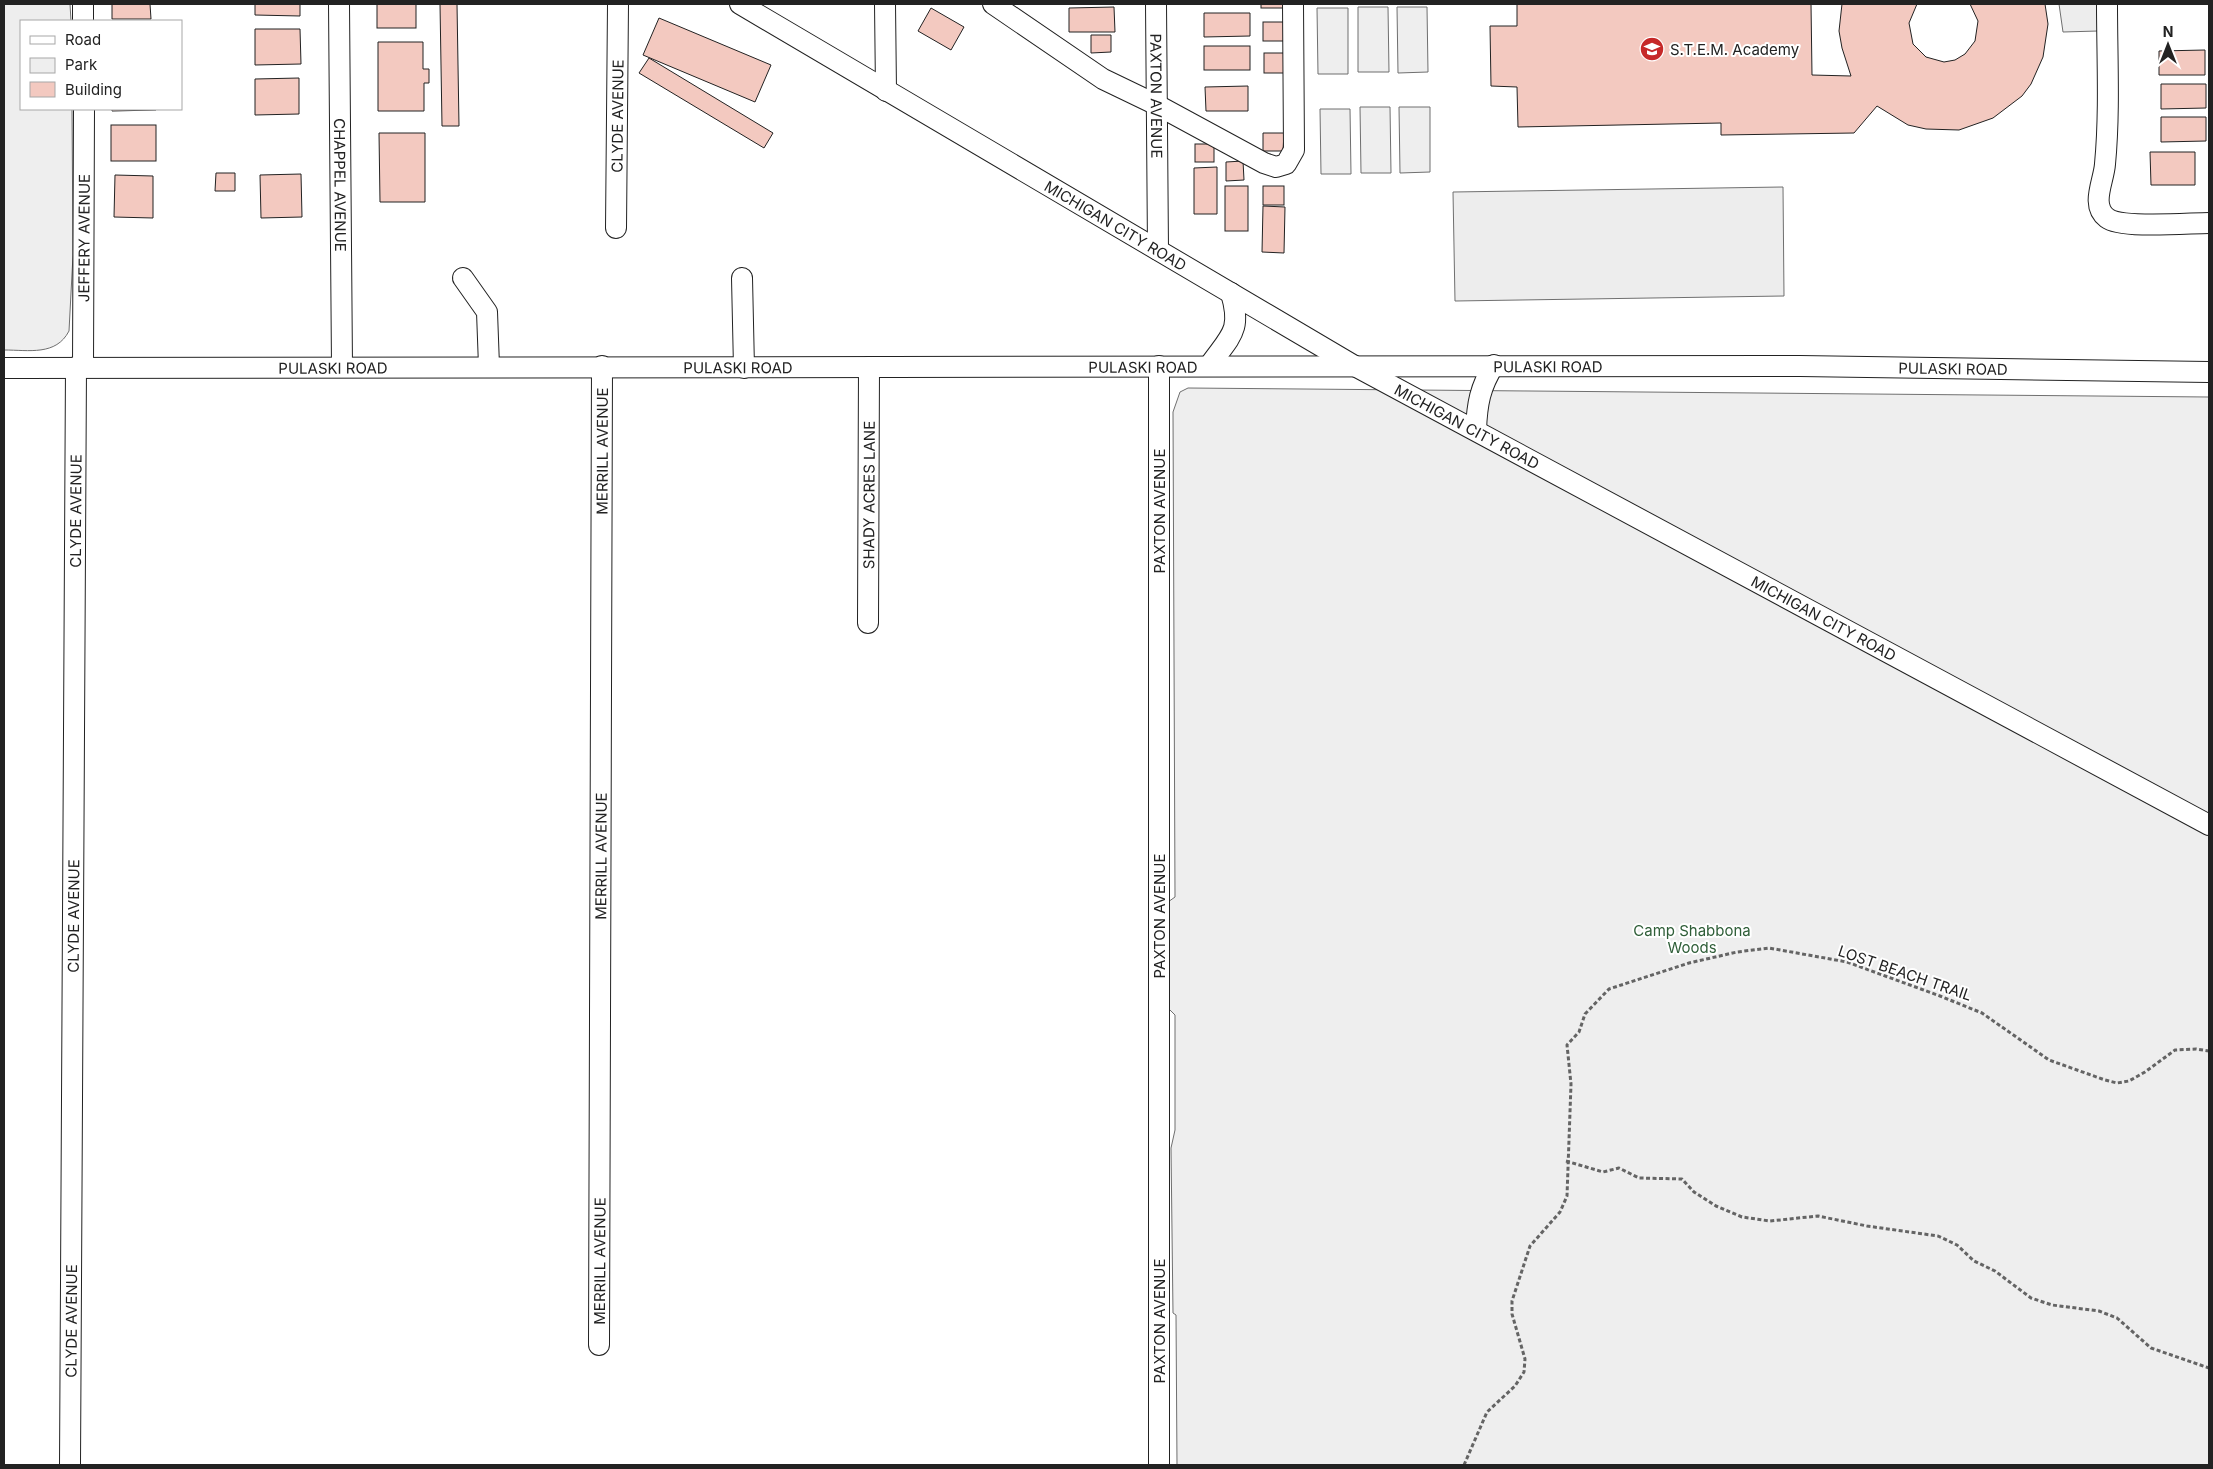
<svg xmlns="http://www.w3.org/2000/svg" width="2213" height="1469" viewBox="0 0 2213 1469" font-family="Inter,sans-serif">
<style>
.green{fill:#eee;stroke:#6f6f6f}
.parking{fill:#ededed;stroke:#6f6f6f}
.building{fill:#f3c9c0;stroke:#222}
.lines{fill:none;stroke-linecap:round;stroke-linejoin:round}
.minor-casing{stroke:#222;stroke-width:22}
.path{stroke:#646464;stroke-width:3;stroke-dasharray:4 2.5;stroke-linecap:butt}
.minor{stroke:#fff;stroke-width:20}
.labels{text-anchor:middle;dominant-baseline:central;stroke-width:4;stroke-linejoin:round;paint-order:stroke}
.poi-label{font-size:15px;fill:#222;stroke:#fff;text-anchor:start}
.street-label{font-size:15px;fill:#222;stroke:#fff}
.park-label{font-size:15px;fill:#2f5e38;stroke:#fff}
</style>
<rect width="100%" height="100%" fill="#fff"/>
<g class="green">
<path d="M4,4H70L71,21H21V109H72L73,255L69,331C56,356 29,350 4,350Z"/>
<path d="M1358,7H1388L1389,72H1358Z"/>
<path d="M1397,7H1427L1428,72L1398,73Z"/>
<path d="M1317,8H1348V74H1318Z"/>
<path d="M1360,107H1390L1391,173H1361Z"/>
<path d="M1399,107H1430V172L1400,173Z"/>
<path d="M1320,109H1350L1351,174H1321Z"/>
<path d="M1188,388L2209,397V1465H1177L1176,1315L1173,1313L1171,1148L1175,1130V1015L1168,1008V902L1175,897L1173,412L1180,392Z"/>
</g>
<g class="parking">
<path d="M2059,4H2097L2098,31L2063,32Z"/>
<path d="M1783,187L1784,296L1455,301L1453,192Z"/>
</g>
<g class="building">
<path d="M112,4H150L151,19H112Z"/>
<path d="M255,4H300V16L255,15Z"/>
<rect x="377" y="4" width="39" height="24"/>
<path d="M440,4H457L459,126H442Z"/>
<rect x="1261" y="4" width="23" height="4"/>
<path d="M1517,4H1811L1812,75L1851,76L1842,48L1839,31L1842,4H1917L1909,23L1913,44L1926,57L1944,62L1955,60L1965,54L1975,41L1978,21L1970,4H2045L2048,24L2043,57L2031,84L2022,96L1993,118L1959,130L1926,129L1908,125L1877,106L1854,133L1721,135V123L1518,127L1517,87L1491,86L1490,26H1517Z"/>
<path d="M1114,7L1115,32H1069V8Z"/>
<path d="M931,8L964,27L951,50L918,31Z"/>
<path d="M1204,13H1250V36L1204,37Z"/>
<path d="M659,18L771,65L755,102L643,55Z"/>
<rect x="1263" y="22" width="23" height="19"/>
<path d="M255,29H300L301,64L255,65Z"/>
<path d="M1091,35H1111V52L1091,53Z"/>
<path d="M378,42H423V69H429V83H424V111H378Z"/>
<rect x="1204" y="46" width="46" height="24"/>
<path d="M2205,50V75H2159V51Z"/>
<rect x="1264" y="53" width="23" height="20"/>
<path d="M649,58L773,133L764,148L639,73Z"/>
<path d="M299,78V114L255,115V79Z"/>
<path d="M2161,84H2206V108L2161,109Z"/>
<path d="M1248,86V111H1206L1205,87Z"/>
<path d="M112,109H156V110L112,111Z"/>
<path d="M2161,117H2206V141L2161,142Z"/>
<rect x="111" y="125" width="45" height="36"/>
<path d="M379,133H425V202H380Z"/>
<path d="M1263,133H1284L1283,151H1263Z"/>
<rect x="1195" y="144" width="19" height="18"/>
<path d="M2150,152H2195V185H2151Z"/>
<path d="M1243,161L1244,180L1226,181V162Z"/>
<path d="M1217,167V214H1194V168Z"/>
<path d="M216,173H235V191H215Z"/>
<path d="M301,174L302,217L261,218L260,175Z"/>
<path d="M115,175L153,176V218L114,217Z"/>
<rect x="1225" y="186" width="23" height="45"/>
<rect x="1263" y="186" width="21" height="19"/>
<path d="M1263,206L1285,207L1284,253L1262,252Z"/>
</g>
<g class="lines">
<g class="minor-casing">
<g id="minor">
<path d="M83,4V21"/>
<path id="s1" d="M339,4L342,366"/>
<path id="s2" d="M740,4L1353,365L2209,825"/>
<path d="M885,4L886,91"/>
<path d="M993,4L1103,79L1157,105L1264,163L1276,167L1286,164L1294,150L1293,4"/>
<path id="s3" d="M1156,4L1158,250"/>
<path d="M2107,4C2107,57 2110,111 2105,164C2104,181 2090,205 2107,218C2121,229 2189,223 2209,223"/>
<path id="s4" d="M616,228L618,4"/>
<path d="M463,278L487,312L489,366"/>
<path d="M742,278L744,368"/>
<path d="M1159,366V1465"/>
<path d="M1209,366C1231,335 1242,331 1231,293"/>
<path id="s5" d="M83,367L84,109"/>
<path id="s6" d="M4,368L1800,366L2209,372"/>
<path d="M1476,430C1477,404 1480,387 1494,365"/>
<path id="s7" d="M868,623L869,367"/>
<path id="s8" d="M599,1345L602,366"/>
<path id="s9" d="M70,1465L76,367"/>
</g>
</g>
<g class="path">
<path d="M1566,1161L1603,1172L1619,1168L1639,1178L1682,1179L1694,1192L1716,1206L1742,1217L1770,1221L1818,1216L1867,1226L1938,1236L1957,1245L1974,1261L1995,1271L2031,1298L2052,1305L2099,1311L2117,1318L2151,1348L2209,1368"/>
<path d="M1464,1465L1487,1412L1515,1386L1524,1372L1525,1359L1512,1314V1301L1530,1246L1560,1212L1567,1196L1571,1084L1567,1045L1579,1032L1585,1014L1609,989L1689,963L1737,952L1769,948L1847,962L1940,996L1982,1013L2049,1060L2105,1080L2117,1083L2129,1081L2145,1072L2175,1050L2196,1049L2209,1051"/>
</g>
<use href="#minor" class="minor"/>
</g>
<defs>
<g id="school-disc" transform="scale(1.25)"><circle r="9.5" fill="#c62828" stroke="#fff"/><path d="M0-5L7-2L0 1L-7-2ZM-4 1L0 2.5L4 1V4Q0 6-4 4Z" fill="#fff"/></g>
</defs>
<g fill-rule="evenodd">
<use href="#school-disc" x="1652" y="49"/>
</g>
<g class="labels">
<g class="poi-label">
<text x="1670" y="49">S.T.E.M. Academy</text>
</g>
<g class="street-label">
<text stroke="none"><textPath href="#s3" startOffset="92">PAXTON AVENUE</textPath></text>
<text stroke="none"><textPath href="#s4" startOffset="112">CLYDE AVENUE</textPath></text>
<text stroke="none"><textPath href="#s1" startOffset="181">CHAPPEL AVENUE</textPath></text>
<text stroke="none"><textPath href="#s2" startOffset="436">MICHIGAN CITY ROAD</textPath></text>
<text stroke="none"><textPath href="#s5" startOffset="129">JEFFERY AVENUE</textPath></text>
<text stroke="none"><textPath href="#s6" startOffset="1544">PULASKI ROAD</textPath></text>
<text stroke="none"><textPath href="#s6" startOffset="329">PULASKI ROAD</textPath></text>
<text stroke="none"><textPath href="#s6" startOffset="1139">PULASKI ROAD</textPath></text>
<text stroke="none"><textPath href="#s6" startOffset="734">PULASKI ROAD</textPath></text>
<text stroke="none"><textPath href="#s6" startOffset="1949">PULASKI ROAD</textPath></text>
<text stroke="none"><textPath href="#s2" startOffset="841">MICHIGAN CITY ROAD</textPath></text>
<text stroke="none"><textPath href="#s8" startOffset="894">MERRILL AVENUE</textPath></text>
<text stroke="none"><textPath href="#s7" startOffset="128">SHADY ACRES LANE</textPath></text>
<text stroke="none"><textPath href="#s9" startOffset="954">CLYDE AVENUE</textPath></text>
<text transform="translate(1159 511) rotate(-90)">PAXTON AVENUE</text>
<text stroke="none"><textPath href="#s2" startOffset="1246">MICHIGAN CITY ROAD</textPath></text>
<text stroke="none"><textPath href="#s8" startOffset="489">MERRILL AVENUE</textPath></text>
<text stroke="none"><textPath href="#s9" startOffset="549">CLYDE AVENUE</textPath></text>
<text transform="translate(1159 916) rotate(-90)">PAXTON AVENUE</text>
<text transform="translate(1905 973) rotate(19)">LOST BEACH TRAIL</text>
<text stroke="none"><textPath href="#s8" startOffset="84">MERRILL AVENUE</textPath></text>
<text stroke="none"><textPath href="#s9" startOffset="144">CLYDE AVENUE</textPath></text>
<text transform="translate(1159 1321) rotate(-90)">PAXTON AVENUE</text>
</g>
<g class="park-label">
<text x="1692" y="930">Camp Shabbona<tspan x="1692" dy="17">Woods</tspan></text>
</g>
</g>
<rect width="2213" height="1469" fill="none" stroke="#222222" stroke-width="10"/>
<rect x="20" y="20" width="162" height="90" fill="#ffffff" stroke="#a7a7a7"/>
<rect x="30" y="36" width="25" height="8" fill="#ffffff" stroke="#a7a7a7"/>
<text x="65" y="45" font-size="15" fill="#222222">Road</text>
<rect x="30" y="58" width="25" height="15" fill="#eeeeee" stroke="#a7a7a7"/>
<text x="65" y="70" font-size="15" fill="#222222">Park</text>
<rect x="30" y="82" width="25" height="15" fill="#f3c9c0" stroke="#a7a7a7"/>
<text x="65" y="95" font-size="15" fill="#222222">Building</text>
<g transform="translate(2168 45)" stroke="#ffffff" stroke-width="4" paint-order="stroke">
<path d="M0-4L9 19L0 12L-9 19Z" fill="#222222"/>
<text y="-8" font-size="14" font-weight="bold" text-anchor="middle" fill="#222222">N</text>
</g>
</svg>
